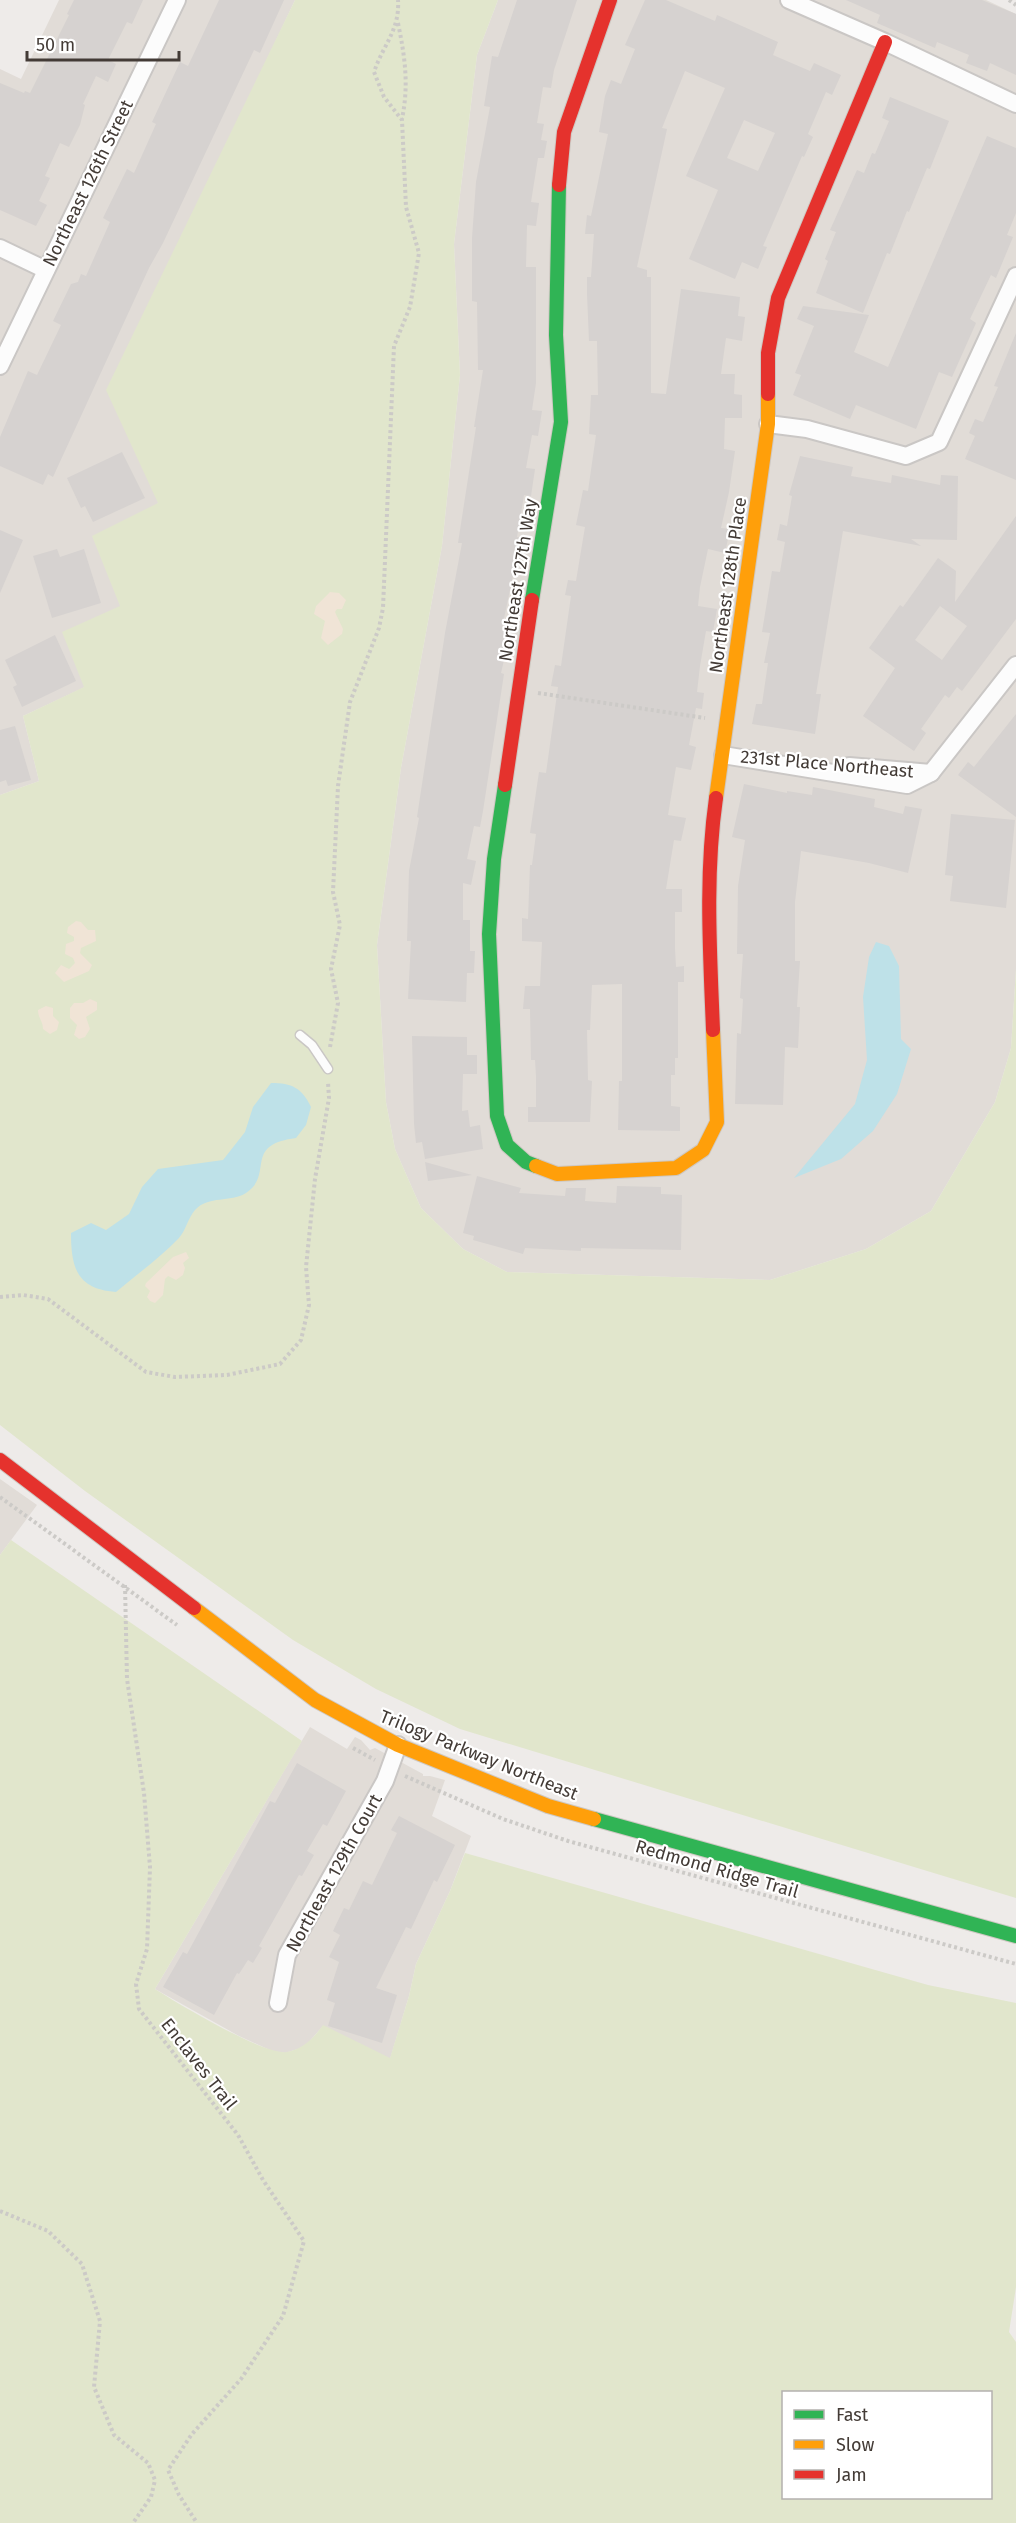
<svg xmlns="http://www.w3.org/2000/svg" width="1016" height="2523" viewBox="0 0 1016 2523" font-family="'Fira Sans',sans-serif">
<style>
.residential{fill:#e1dcd7}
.green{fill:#e1e6cc;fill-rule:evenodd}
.sand{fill:#f0e4d6}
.water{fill:#bee1e8}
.building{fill:#d6d2d0;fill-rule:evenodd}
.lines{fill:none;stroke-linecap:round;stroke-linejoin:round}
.lane-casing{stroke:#cac7c5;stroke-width:11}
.street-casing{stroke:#cac7c5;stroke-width:20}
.fast-casing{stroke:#cec8c2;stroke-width:16}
.slow-casing{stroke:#cec8c2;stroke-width:16}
.jam-casing{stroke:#cec8c2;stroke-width:16}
.path{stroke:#cccac7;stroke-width:4;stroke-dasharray:3 3;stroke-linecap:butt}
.lane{stroke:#fcfcfc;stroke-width:8}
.street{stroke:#fcfcfc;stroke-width:16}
.fast{stroke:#30b455;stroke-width:14}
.slow{stroke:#ff9f0a;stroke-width:14}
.jam{stroke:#e5322d;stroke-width:14}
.labels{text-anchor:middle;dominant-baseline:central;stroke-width:4.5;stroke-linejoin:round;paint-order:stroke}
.street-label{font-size:18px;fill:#433b36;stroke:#fff}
</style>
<rect width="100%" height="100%" fill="#eeebe9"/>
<g class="residential">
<path d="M59,0H295L237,123L158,503L121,606L85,687L23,716L39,781L0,795V69L21,79Z"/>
<path d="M498,0H986L1016,14V969L1011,1048L995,1102L931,1211L866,1249L770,1280L507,1272L463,1249L421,1208L395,1149L386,1102L377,945L401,768L442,546L460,375L454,244L477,55Z"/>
<path d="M0,1479L37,1505L0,1555Z"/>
<path d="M310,1727L347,1749L355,1737L361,1740L370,1750L375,1748L423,1774V1776H430L445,1780L432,1816L471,1836L450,1891L416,1964L409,1996L390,2059L323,2026L307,2044L298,2049L285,2053L272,2051L239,2036L155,1989Z"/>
</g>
<g class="green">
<path d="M295,0H498L477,55L454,244L460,375L442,546L401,768L377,945L386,1102L395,1149L421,1208L463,1249L507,1272L770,1280L866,1249L931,1211L995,1102L1011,1048L1016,969V1898L460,1729L376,1689L293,1640L85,1491L0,1425V795L39,781L23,716L84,687L62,632L120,606L92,536L158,503L106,390Z"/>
<path d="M11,1540L302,1741L155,1989C177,2003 265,2056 287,2052C303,2049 314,2038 323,2025L390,2058L409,1996L416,1964L450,1891L465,1853L928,1985L1016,2003V2287L1009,2332L1016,2342V2523H0V1555ZM990,2392V2498H784V2392Z"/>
</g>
<g class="sand">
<path d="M330,592L339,593L346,600L342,609H337L335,612L343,629L342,634L328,645L321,638L325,621L314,614L316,606Z"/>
<path d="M76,921L81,922L88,930H95L96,941L81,948L80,953L92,965L89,971L64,982L55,973L61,965L69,969L75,963L73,958L65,954L66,944L74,941V937L67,933L68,927Z"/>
<path d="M90,999L97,1002V1010L86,1017L90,1029L85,1037L79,1039L74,1035L77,1025L70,1018V1008L74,1003H83Z"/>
<path d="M46,1006L53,1008V1016L59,1022L57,1030L50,1034L43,1029C43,1021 38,1018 38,1010Z"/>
<path d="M186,1252L189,1258L183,1263L185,1268L183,1275L176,1280L168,1276L165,1279L163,1295L155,1303L150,1301L147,1297L150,1291L145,1286L146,1283L173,1257Z"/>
</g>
<g class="water">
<path d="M876,942L889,946L899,966L901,1039L911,1049L897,1094L873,1131L841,1159L794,1178L855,1104L867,1060L863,997L869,957Z"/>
<path d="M271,1083C292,1083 302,1088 311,1107L306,1125L296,1138C242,1145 275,1174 246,1193C230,1203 209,1195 195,1210C188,1218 186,1230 179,1238C160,1258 137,1274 116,1292C77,1289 71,1268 71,1233L91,1223L106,1230L129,1214L142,1187L158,1169L223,1160L245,1132L253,1107Z"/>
</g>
<g class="building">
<path d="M74,0H143L132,24L127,22L108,60L116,64L108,82L96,76L83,104L85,105L80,125L69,147L60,143L45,176L50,178L39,201L47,205L36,226L0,210V83L24,93L25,91L30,93L69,15L67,14Z"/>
<path d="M219,0H284L260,53L254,50L163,243L149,268L53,477L48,474L43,485L0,466V437L28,371L37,375L61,325L53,321L71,284L78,282L81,274L86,276L110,222L103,218L127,169L134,173L156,124L152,122L180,62L188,66Z"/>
<path d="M517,0H577L554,70L551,88L543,87L537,123L544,124L541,140L547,141L544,158H538L531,202L539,203L536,226L527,225L526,267H536V383L532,410L542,411L538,436L532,435L526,468L535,469L531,496L524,495L517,537L524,538L522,553L518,552L502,628L511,630L501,673L504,674L483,811L480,827L474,826L467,859L476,861L471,885L463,883V920H470V951H475L474,973H467L466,1002L408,999L411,941H407L409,871L419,818L417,817L445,633L462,543H458L476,427H474L483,370H478L477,302L472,301V238L476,182L490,107L484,106L492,56L498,57Z"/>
<path d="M645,0H666L715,21L717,15L778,42L773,55L810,71L814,63L841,75L832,95L826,92L808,134L813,137L804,157L802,156L763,246L767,247L758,269L742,262L735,279L689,259L718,190L686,176L725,88L685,71L662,128L667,129L637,267L647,270V277H651V393L666,394L681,289L740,297L738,316L745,317L742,341L726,338L721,374H735L734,394L742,395V418H725L724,449L735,451L729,492L721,528L730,529L725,553L708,549L700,587L698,606L717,609L713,632L706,631L700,666L697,692L704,693L702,709L696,708L689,745L696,747L691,770L676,767L668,815L686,818L681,841L674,840L666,889H682V912H675V949L676,967L684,966V982H678V1058H675V1075H671V1106L680,1107V1131L618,1130L619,1081H622V984L592,985L590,1030H587L588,1080L592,1081L590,1122H528V1107H536V1076L535,1060H531L530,1009H523L525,986H540L542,942L522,941V918L528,919L530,865H532L536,834L530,833L539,772L546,773L558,687L551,686L555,665L561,666L571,596L565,595L568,580L576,581L585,527L576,525L583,490L588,491L596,435L589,434L591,395H598L597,341H589L587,294V277H591L594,234H585L587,215L591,216L608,134L599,132L605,96L611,80L621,84L635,49L625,45ZM744,120L775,133L758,171L727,158Z"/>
<path d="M846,0H982L1016,14V75L990,63L987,71L966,63L969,55L937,42L935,48L877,23L880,15Z"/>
<path d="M890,97L949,121L930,169L927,168L909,212L907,211L890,254L887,253L863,313L816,293L828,261L825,259L836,232L830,230L857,170L864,173L872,153L875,154L889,121L882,118Z"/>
<path d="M987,136L1016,148V213L1007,235L1013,237L996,278L991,275L970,319L976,323L952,377L939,372L916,429L856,405L850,419L793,395L801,375L795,373L814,326L797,319L803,306L869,315L854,352L888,367Z"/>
<path d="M1016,333V480L965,459L975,436L969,433L975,419L983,422L998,387L994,386Z"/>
<path d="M122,452L145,498L93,522L85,506L81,508L67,478Z"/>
<path d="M800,456L853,467L851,476L891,483L892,475L940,485L941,475L958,476L957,540L911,539L921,546L843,531L816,694H821L815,734L752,724L756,704H762L768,663H764L770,633L762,632L772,571L780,572L785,542L777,540L780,524L787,526L792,496L789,495Z"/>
<path d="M1016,516V619L962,691L957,687L949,698L945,695L921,729L926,733L914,751L863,716L895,668L869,648L900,605L903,607L938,558L956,571L955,602ZM940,606L967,626L942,660L915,640Z"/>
<path d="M0,530L23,540L0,593Z"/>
<path d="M57,549L60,557L84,549L101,603L52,618L33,556Z"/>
<path d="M55,635L76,681L22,707L13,687L17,685L5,660Z"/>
<path d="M1016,714V817L958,775L968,762L974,767Z"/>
<path d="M15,726L31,780L8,786L6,780L0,782V730Z"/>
<path d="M744,784L787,793V791L812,795L813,787L829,790L875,799L874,807L903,814L905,806L922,809L908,873L869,863L801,851L795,902V961H800L797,1007H800L798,1048L785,1047L783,1105L735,1104L737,1033L741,1034L743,999L740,998L743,954H737L738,886L745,840L732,837Z"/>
<path d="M951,814L1015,820L1006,908L950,901L953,876L945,875Z"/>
<path d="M412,1036L467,1037V1055H477V1074H463L462,1111L468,1110L470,1127L480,1125L483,1149L425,1159L422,1142L416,1143L414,1124Z"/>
<path d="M425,1162L472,1175L428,1181Z"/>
<path d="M477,1176L521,1188L519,1193L565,1196L566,1188H586L585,1201L616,1203L617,1186L661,1187V1194L682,1195L681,1250L581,1248V1251L525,1248L523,1254L473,1240L474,1236L463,1233Z"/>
<path d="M297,1763L346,1791L327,1826L323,1824L307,1851L314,1855L302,1876L299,1875L259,1946L262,1948L253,1963L248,1960L239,1974L237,1973L214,2015L163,1987L183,1952L187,1954L270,1801L275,1803Z"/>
<path d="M399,1816L455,1845L437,1882L434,1880L411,1929L406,1927L376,1988L397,1995L382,2043L328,2026L335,2003L327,2000L339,1962L329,1957L340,1935L333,1931L344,1908L349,1910L363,1881L372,1885L397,1833L391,1830Z"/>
</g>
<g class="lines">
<g class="lane-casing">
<path id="lane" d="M300,1035L312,1045L328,1069"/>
</g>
<g class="street-casing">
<g id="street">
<path d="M789,0L885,42L1016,104"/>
<path d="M0,248L46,270"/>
<path d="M0,366L177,0"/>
<path d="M768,424L807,429L906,456L939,442L1016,276"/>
<path d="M723,755L907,785L931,773L1016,665"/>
<path d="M849,766L931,773"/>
<path d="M278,2003L287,1955L385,1781L398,1745"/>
</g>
</g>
<g class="fast-casing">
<g id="fast">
<path d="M532,600L561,422L556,335L559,185"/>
<path d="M505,785L494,859L489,934L497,1116L507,1145L526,1162L536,1166"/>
<path d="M594,1819L1016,1936"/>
</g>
</g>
<g class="slow-casing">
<g id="slow">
<path d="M716,798L768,424V394"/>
<path d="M536,1166L557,1174L676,1168L703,1150L717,1122L713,1030"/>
<path d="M194,1608L315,1700L398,1745L548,1806L594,1819"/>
</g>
</g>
<g class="jam-casing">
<g id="jam">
<path d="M559,185L564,132L610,0"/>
<path d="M768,394V353L778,298L885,42"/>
<path d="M505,785L532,600"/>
<path d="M713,1030C710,952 705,875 716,798"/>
<path d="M0,1460L194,1608"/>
</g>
</g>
<g class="path">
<path d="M1009,0L1016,5"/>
<path d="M398,23C405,57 409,85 402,119"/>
<path d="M538,693L705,718"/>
<path d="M330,1047L338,1003L331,969L340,925L333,892L338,786L350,702L379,628L383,608L394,346L410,307L419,253L406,207L402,120L384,97L374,72C383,45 400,30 398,0"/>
<path d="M0,1297L23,1295L48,1299L146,1372L175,1377L227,1375L280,1364L301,1340L309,1305L306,1267L315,1179L329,1098L328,1082"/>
<path d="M0,1497L177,1625"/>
<path d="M125,1585L127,1679L144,1793L150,1867L147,1949L136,1984L139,2009L238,2135L263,2180L304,2241L283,2316L241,2379L192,2434L168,2470L179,2495L197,2523"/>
<path d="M353,1748L375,1760"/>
<path d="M405,1776L503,1819L568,1841L1016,1964"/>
<path d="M0,2211L48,2231L82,2264L100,2321L94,2387L114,2435L148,2463L155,2480L151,2497L133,2523"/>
</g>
<use href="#lane" class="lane"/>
<use href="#street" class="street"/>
<use href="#fast" class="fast"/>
<use href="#slow" class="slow"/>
<use href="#jam" class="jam"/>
</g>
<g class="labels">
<g class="street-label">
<text transform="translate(88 183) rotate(-64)">Northeast 126th Street</text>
<text transform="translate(518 580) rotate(-81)">Northeast 127th Way</text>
<text transform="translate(728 585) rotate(-82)">Northeast 128th Place</text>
<text transform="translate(827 764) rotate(5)">231st Place Northeast</text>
<text transform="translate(479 1755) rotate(22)">Trilogy Parkway Northeast</text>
<text transform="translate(717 1869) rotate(16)">Redmond Ridge Trail</text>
<text transform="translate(334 1873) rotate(-61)">Northeast 129th Court</text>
<text transform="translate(199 2064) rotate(52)">Enclaves Trail</text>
</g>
</g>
<rect x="782" y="2391" width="210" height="108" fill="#ffffff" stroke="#b4b1af" stroke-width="1.5"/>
<rect x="794" y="2410" width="30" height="9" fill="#30b455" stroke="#b4b1af" stroke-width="1.5"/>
<text x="836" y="2421" font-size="18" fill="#433b36">Fast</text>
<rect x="794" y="2440" width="30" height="9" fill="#ff9f0a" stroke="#b4b1af" stroke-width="1.5"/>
<text x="836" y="2451" font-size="18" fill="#433b36">Slow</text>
<rect x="794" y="2470" width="30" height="9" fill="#e5322d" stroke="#b4b1af" stroke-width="1.5"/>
<text x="836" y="2481" font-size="18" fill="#433b36">Jam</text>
<path d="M27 51v9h152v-9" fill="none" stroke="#433b36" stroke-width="3"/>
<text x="36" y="51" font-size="18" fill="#433b36" stroke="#ffffff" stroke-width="4.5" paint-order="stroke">50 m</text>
</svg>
